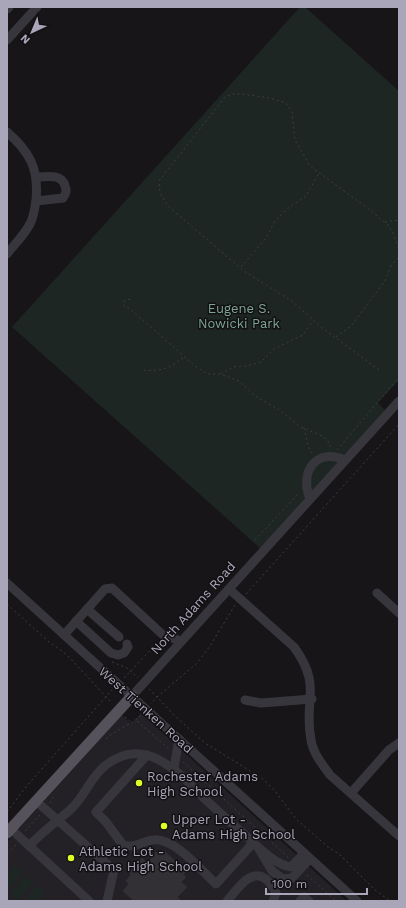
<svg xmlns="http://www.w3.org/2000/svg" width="406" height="908" viewBox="0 0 406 908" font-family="'Work Sans',sans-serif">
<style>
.built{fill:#232125}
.green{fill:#1d2622}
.building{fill:#323034;stroke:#322f34}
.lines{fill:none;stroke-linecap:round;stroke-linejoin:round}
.path{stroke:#3e3c44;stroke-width:1;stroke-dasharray:2 3;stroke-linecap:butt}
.minor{stroke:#38363d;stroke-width:9}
.major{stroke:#55525c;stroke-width:11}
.poi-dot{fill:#dcff26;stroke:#121013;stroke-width:1.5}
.labels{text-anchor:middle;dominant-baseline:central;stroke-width:3;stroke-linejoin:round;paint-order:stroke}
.park-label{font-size:13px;fill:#7ca593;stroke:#121013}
.street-label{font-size:13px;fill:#aaa6b9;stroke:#121013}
.poi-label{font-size:13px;fill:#aaa6b9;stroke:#121013;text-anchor:start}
</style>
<rect width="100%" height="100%" fill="#171518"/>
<path class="built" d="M141,713L347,901H7V842L122,715L131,724Z"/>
<g class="green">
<path d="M300,7H305L399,91V380L378,403L385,410L260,548L12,327Z"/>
<path d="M15,865L23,872L7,890V874Z"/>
<path d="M26,875L34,882L18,900L10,893Z"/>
<path d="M37,885L46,892L38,901H23Z"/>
</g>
<path class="building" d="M163,850L186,871L183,875L186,877L181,882L187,887L177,897L181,901H134L123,891L129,884L126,881L131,875L129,872L142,858L147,863L157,852L159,854Z"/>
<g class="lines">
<g class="path">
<path d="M385,222L399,220"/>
<path d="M241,267L266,238L275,221L287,209L306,196L319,173"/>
<path d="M130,299L124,301V306L129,308L195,366L208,374H220L239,381L255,396L281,411L299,426L322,436L328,441L331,448"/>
<path d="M336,337L351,326L385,281L392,264L399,257"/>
<path d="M144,370C151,372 167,369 173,365C178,362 179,359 184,358"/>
<path d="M379,370L321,327L292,301L245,272L168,206L160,193L159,181L225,97L232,94H242L270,98L286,103L292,112L295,140L310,166L370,210L389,226L393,233L399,250"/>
<path d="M221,374L233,367L247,366L261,362L274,349L303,335L313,321"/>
<path d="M304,428L308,446L312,453"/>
<path d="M337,450L399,377"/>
<path d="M255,540L299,493"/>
<path d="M246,594L399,424"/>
<path d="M7,604L48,641L67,655L112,703"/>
<path d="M235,605L210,646L197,663L157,697L175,716L205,743L263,779L275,791L296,819L328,847L339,854L375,890L390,901"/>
<path d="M112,662L127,668L138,678"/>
<path d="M124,678L158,642"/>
<path d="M149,689L157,697L151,704"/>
<path d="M125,717L132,723"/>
<path d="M137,721L169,749"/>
<path d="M106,739C117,728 131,726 141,715"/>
<path d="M183,762L289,858"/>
<path d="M50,803L55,794"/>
<path d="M7,812L25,788L112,690"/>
<path d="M25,831L40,815"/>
<path d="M7,853L17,844"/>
<path d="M307,875L336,901"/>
</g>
<g class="minor">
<path d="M7,9L9,7"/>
<path d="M7,40L37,7"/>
<path d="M7,132C30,152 39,169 36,200C35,208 34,216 30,224C24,235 15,244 7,254"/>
<path d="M36,201L63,198C66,194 67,190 65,186C62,173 46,177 37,177"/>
<path d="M310,499C299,472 316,447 345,460"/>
<path d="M7,583L357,901"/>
<path d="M229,589L294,647C323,687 303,700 311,740C313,753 322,764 330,775L399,836"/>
<path d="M377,593L399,613"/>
<path d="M87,609L119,637"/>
<path d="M76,621L111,653L118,655L124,653L128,647L127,644"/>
<path d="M64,635L105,589L112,588L163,635L181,641"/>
<path d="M132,696L399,401"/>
<path d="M245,700L261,703L312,699"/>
<path d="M147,755L96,812L106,822L123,845C134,849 143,841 153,840C174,837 201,870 216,884L253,843"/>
<path d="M174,768L179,739"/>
<path d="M351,793L389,750L399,743"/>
<path d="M36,801L114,870L107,901"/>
<path d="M11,829L89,901"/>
<path d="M29,846C42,832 56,822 70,810C85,797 90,777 106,765C146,734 180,774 206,800C219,812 232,824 245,835C257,846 275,865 291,867L304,853"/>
<path d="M259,849L272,871L283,879L292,878L310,859"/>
<path d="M227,901C237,890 251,866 267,880C271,884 274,887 276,893L273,901"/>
<path d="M300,901L304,897L309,901"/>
</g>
<path class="major" d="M7,833L132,696"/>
</g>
<g class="poi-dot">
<circle cx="139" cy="783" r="4"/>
<circle cx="164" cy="826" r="4"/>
<circle cx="71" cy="858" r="4"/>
</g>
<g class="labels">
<g class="park-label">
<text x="239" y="308">Eugene S.<tspan x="239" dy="15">Nowicki Park</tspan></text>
</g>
<g class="street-label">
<text transform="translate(193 608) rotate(-48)">North Adams Road</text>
<text transform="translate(146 710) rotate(42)">West Tienken Road</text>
</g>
<g class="poi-label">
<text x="147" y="776">Rochester Adams<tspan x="147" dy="15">High School</tspan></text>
<text x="172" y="819">Upper Lot -<tspan x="172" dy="15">Adams High School</tspan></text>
<text x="79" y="851">Athletic Lot -<tspan x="79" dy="15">Adams High School</tspan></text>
</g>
</g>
<rect width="406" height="908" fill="none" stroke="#aaa6b9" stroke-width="16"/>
<g transform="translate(32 32) rotate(224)" stroke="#121013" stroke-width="3" paint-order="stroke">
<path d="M0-3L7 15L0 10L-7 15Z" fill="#aaa6b9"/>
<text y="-6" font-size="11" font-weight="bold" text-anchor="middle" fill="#aaa6b9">N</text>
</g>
<path d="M266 888v6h101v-6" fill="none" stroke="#aaa6b9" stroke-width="2"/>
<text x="272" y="888" font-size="12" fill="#aaa6b9" stroke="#121013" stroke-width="3" paint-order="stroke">100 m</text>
</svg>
